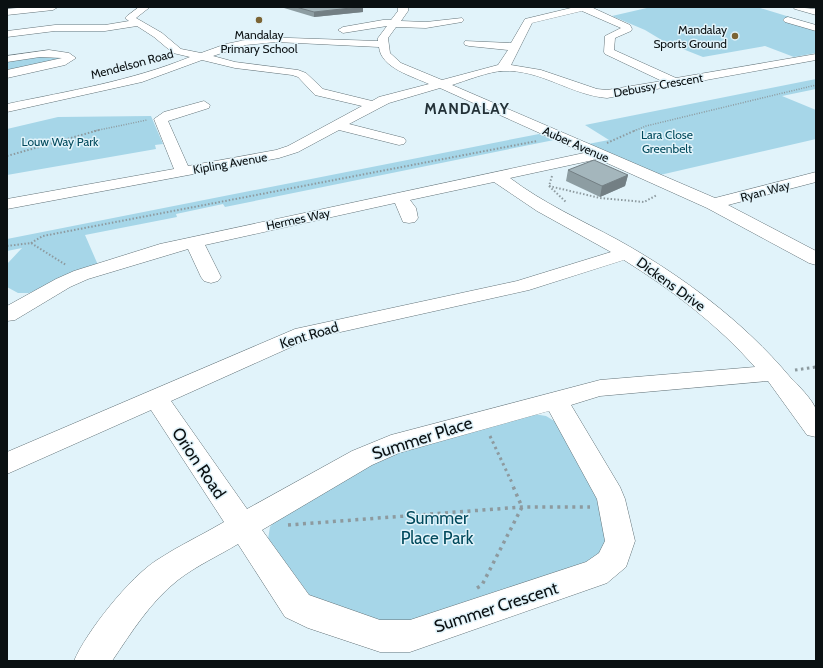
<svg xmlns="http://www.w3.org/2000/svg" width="823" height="668" viewBox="0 0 823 668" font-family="Cabin,sans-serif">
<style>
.green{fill:#a6d6e8}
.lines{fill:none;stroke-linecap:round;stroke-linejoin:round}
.minor-casing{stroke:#637379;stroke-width:1}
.path-far3{stroke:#8d9a9f;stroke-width:1.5;stroke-dasharray:1 1.5;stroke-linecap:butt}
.path-far2{stroke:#8d9a9f;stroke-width:2;stroke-dasharray:1.5 2;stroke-linecap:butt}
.path-far1{stroke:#8d9a9f;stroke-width:3;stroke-dasharray:2.5 3.5;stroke-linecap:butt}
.path{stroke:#8d9a9f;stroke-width:3.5;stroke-dasharray:3 4.5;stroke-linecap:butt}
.minor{fill:#fff;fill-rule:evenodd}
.wall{fill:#8d9da2}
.shaded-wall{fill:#737f84}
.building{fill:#a4b6bc;stroke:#737f84}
.poi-dot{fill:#7b6434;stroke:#e1f3fa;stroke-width:1.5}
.labels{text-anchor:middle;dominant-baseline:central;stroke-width:3;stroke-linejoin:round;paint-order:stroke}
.far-poi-label{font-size:12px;fill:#0a1012;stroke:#e1f3fa;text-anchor:end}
.far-street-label{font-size:12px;fill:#0a1012;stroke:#e1f3fa}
.far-park-label{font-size:12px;fill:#024a5d;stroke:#e1f3fa}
.street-label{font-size:14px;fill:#0a1012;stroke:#e1f3fa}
.far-district-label{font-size:15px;font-weight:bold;letter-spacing:1px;fill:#233137;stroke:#e1f3fa}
.near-street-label{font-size:17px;fill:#0a1012;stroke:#e1f3fa}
.near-park-label{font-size:17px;fill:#024a5d;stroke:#e1f3fa}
</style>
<rect width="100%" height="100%" fill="#e1f3fa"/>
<g class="green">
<path d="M651,7H757L816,25V53L794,57L765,46L703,57L665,42L645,30L612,16Z"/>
<path d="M32,56L66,58L7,73V60Z"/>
<path d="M816,79V89L782,96L816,110V139L660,175L588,144L609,140L585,125Z"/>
<path d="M151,116L163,144L155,145L156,149L7,175V129L58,117Z"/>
<path d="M539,134L554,140L225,207L223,204L176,214L177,217L85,235L98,265L29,293H18L7,287V264L22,248L7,251V239Z"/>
<path d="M534,414L546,416L556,422L598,490L609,539L598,560L398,627L316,604L268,539L270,527L274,522L364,467L390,455Z"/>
</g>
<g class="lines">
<g class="minor-casing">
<g id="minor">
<path d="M28,7H58L53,10L7,15V9Z"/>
<path d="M139,7H150L136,18L162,33L181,49L201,53L226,44L260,37L378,41V38L387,26L343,33L338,30L343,27L383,20H391L398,11V7H408V11L401,21L426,22L462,18L464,20L462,22L426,28L396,27L388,38L390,53L401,63L442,80L498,65L508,50L469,46L465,45L464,43L465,41L511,43L525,19L575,7H591L630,25L632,29L631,31L615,38L614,50L676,78L816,54V60L607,98C571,95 540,69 503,71C490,71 465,81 452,85L715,198L816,172V182L728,205L816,251V265L809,263L707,208L598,159L510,178C543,203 581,220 618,240C681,275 743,321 790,377C797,384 814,401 816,410C818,419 816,429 816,437L807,435L768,381L600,396L571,405L620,487L625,499L635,541L626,567L607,583L410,652H380L308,628L285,617L238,544C218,556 196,566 178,580C150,602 131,633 112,661H74C86,632 130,577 157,560C178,546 202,535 224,522L151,410L7,474V452L295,329L517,281L611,252L537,211L494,182L410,200L416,208L418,218L415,222L409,223L403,222L395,203L205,245L221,277L218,281L211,283L204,281L201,277L188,249L88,279L70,287L15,320L7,321V306L56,279L74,271L160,244L584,153L440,88L389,103L349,124L404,138L406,141L404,144L399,145L339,130L298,152L279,158L7,209V199L174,169L154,119L164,112L204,101L210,105L209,108L168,121L188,166L276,150L288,146L362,106L315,95L298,77L292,75L235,68L202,60L142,82L7,112V104C69,91 131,81 190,57L173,53L154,37L137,26L105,31H55L7,37V31L55,25H105L129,21L125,18L127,16ZM582,11L621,28L605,36L604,52L605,54L662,81L607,90L597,89L541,70L511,65L532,23ZM276,42L379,47C381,68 412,76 429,84L379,97L372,101L323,89L306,73L298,70L235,62L213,56L246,45ZM624,260C672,290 717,324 755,367L600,380L391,435L352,451L247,509L171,401L309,339L529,290ZM549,411L597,499L605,541L599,553L586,562L410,620H380L309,595L262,530L372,465L399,453Z"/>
<path d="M793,7L816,9V15L795,9Z"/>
<path d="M788,17L816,25V31L785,22L783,20L785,18Z"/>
<path d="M49,50L69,53L76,58L65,65L7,78V70L62,58L40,57L7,62V56Z"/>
</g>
</g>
<g class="path-far3">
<path d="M94,131L147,120"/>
<path d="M634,131L646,126L816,85"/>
</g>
<g class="path-far2">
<path d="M607,143L636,130"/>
<path d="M7,156L99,130"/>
<path d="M552,176L549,186L566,202"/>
<path d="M549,186L600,198L644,202L657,195"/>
<path d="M31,243L43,236L537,141"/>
<path d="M7,246L31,243L66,265"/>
</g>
<g class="path-far1">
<path d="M795,370L816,367"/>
<path d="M490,436L513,485"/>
</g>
<g class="path">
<path d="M288,525L522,507H590"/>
<path d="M477,588L482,585L522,507L512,484"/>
</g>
<use href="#minor" class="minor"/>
</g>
<g class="wall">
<path d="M283,7H363V12L314,17L284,8Z"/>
<path d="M568,170L628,175L625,186L600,197L566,181Z"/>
</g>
<g class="shaded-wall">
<path d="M363,7V12L314,17V12Z"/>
<path d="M628,175L625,186L600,197L602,186Z"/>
</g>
<g class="building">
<path d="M296,7H360L314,12Z"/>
<path d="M594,160L628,175L602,186L568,170Z"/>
</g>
<g class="poi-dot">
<circle cx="259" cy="20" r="4"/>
<circle cx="735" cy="36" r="4"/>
</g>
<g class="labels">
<g class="far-poi-label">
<text x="727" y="29">Mandalay<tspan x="727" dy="14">Sports Ground</tspan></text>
<text x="259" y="34" text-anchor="middle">Mandalay<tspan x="259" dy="14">Primary School</tspan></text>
</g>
<g class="far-street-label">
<text transform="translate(132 64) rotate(-15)">Mendelson Road</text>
<text transform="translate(658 85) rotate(-10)">Debussy Crescent</text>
<text transform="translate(576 144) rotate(24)">Auber Avenue</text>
<text transform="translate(230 163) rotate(-10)">Kipling Avenue</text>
<text transform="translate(765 191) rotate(-15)">Ryan Way</text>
<text transform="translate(298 219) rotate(-12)">Hermes Way</text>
</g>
<g class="far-park-label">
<text x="667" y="134">Lara Close<tspan x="667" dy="14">Greenbelt</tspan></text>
<text x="60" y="141">Louw Way Park</text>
</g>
<g class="street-label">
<text transform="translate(671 284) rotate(36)">Dickens Drive</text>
<text transform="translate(309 335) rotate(-17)">Kent Road</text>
</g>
<g class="far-district-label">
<text x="467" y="109">MANDALAY</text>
</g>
<g class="near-street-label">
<text transform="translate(422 438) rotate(-18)">Summer Place</text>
<text transform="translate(199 463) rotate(56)">Orion Road</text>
<text transform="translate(496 607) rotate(-18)">Summer Crescent</text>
</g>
<g class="near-park-label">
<text x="437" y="518">Summer<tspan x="437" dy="20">Place Park</tspan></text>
</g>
</g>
<rect width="823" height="668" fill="none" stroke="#0a1012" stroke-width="16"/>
</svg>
